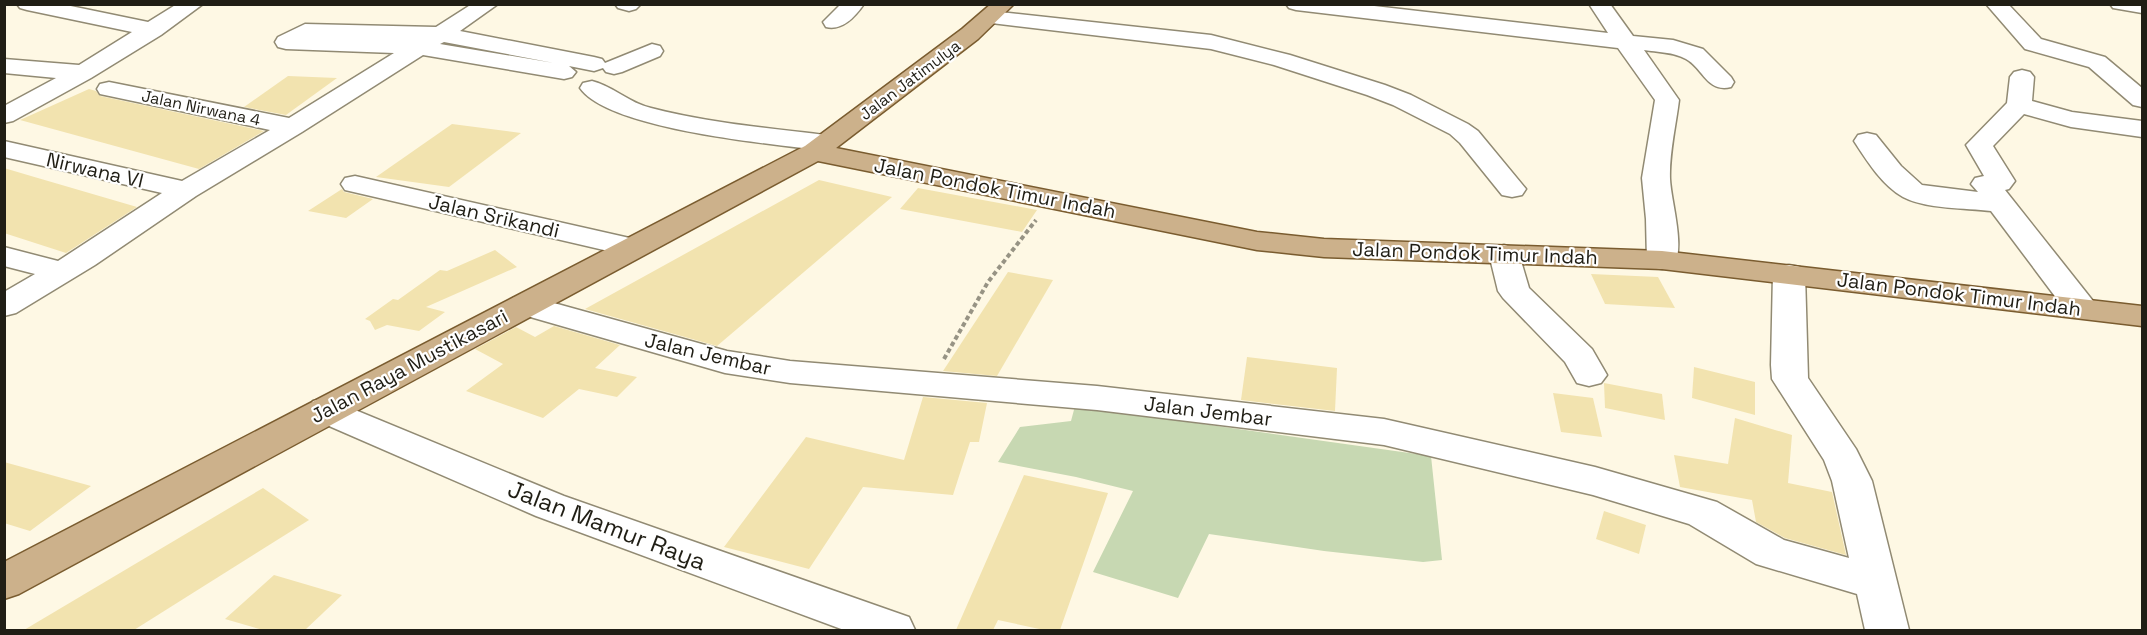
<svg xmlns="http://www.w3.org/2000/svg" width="2147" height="635" viewBox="0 0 2147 635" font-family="'Space Grotesk',sans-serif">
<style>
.green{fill:#c7d8b2}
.building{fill:#f2e3af}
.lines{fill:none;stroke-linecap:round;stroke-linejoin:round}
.minor-casing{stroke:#918a73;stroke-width:3}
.major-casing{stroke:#7a5c2f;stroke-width:3}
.path{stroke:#979384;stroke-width:4;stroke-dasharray:4.5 3;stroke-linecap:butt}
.minor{fill:#fff;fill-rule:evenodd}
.major{fill:#ccb18b;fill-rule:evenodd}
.labels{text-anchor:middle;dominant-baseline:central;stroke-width:4.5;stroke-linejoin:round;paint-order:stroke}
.far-street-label{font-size:16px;fill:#201e15;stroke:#fff}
.street-label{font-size:20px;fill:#201e15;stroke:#fff}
.near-street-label{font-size:24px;fill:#201e15;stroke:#fff}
</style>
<rect width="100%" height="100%" fill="#fef8e4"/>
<path class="green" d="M1075,406L1431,456L1442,560L1423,562L1324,551L1209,534L1178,598L1093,572L1133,491L1076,477L998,462L1020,427L1071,421Z"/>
<g class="building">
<path d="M288,76L337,78L286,115L244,107Z"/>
<path d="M89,89L96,91L100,96L264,131L199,169L20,120Z"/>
<path d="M452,124L521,133L449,187L376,177Z"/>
<path d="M4,168L31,176L137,207L66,253L4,233Z"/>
<path d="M819,180L892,197L717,346L585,309Z"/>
<path d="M918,188L1037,210L1022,232L900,209Z"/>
<path d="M342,189L344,192L373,199L346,218L308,211Z"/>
<path d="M495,250L517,267L426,307L445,312L419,331L387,325L375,330L370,321L365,319L393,299L398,300L440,270L447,271Z"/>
<path d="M1008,272L1053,280L997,376L943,371Z"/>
<path d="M1591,274L1658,277L1675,308L1605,304Z"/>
<path d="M554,326L620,345L595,368L637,377L617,397L579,389L543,418L466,391L503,364L475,349L516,327L535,337Z"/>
<path d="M1247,357L1337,368L1335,411L1241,400Z"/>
<path d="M1694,367L1755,382V415L1692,398Z"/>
<path d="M1604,383L1662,394L1665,420L1605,408Z"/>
<path d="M1553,393L1593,398L1602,437L1561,432Z"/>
<path d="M923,397L987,403L979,442H970L953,495L863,487L809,569L724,547L806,437L904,460Z"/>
<path d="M1735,418L1792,435L1788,483L1832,492L1846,555L1785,538L1756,522L1752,500L1680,487L1674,455L1728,464Z"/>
<path d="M4,462L91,486L30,531L4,523Z"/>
<path d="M1024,475L1108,493L1060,630H1044L998,620L993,630H956Z"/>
<path d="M263,488L309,520L134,630H24Z"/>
<path d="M1604,511L1646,525L1639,554L1596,539Z"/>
<path d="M274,575L342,595L305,630H263L225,619Z"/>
</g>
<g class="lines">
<g class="minor-casing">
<g id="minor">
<path d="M17,4H61L148,22L177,4H203L161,35L91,78L13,121L4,123V106L56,78L4,73V59L79,65L132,32L27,10L20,8Z"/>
<path d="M472,4H498L460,31L594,57L602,59L605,63L652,44L660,46L663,51L660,56L622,72L614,74L606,72L603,68L594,71L569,66L576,72L572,77L564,79L423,55L302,132L196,196L95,265L16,313L4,316V292L35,274L4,266V247L58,261L162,193L4,157V141L182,181L270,130L100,94L97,89L100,84L109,82L289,118L394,53L286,49L278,47L275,42L278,37L305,24L436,27ZM444,42L554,63L440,44Z"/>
<path d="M615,4H639L640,5L636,9L629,11L618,8Z"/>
<path d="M841,4H864C855,17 842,31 826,27L823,22Z"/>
<path d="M1286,4H1357L1608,33L1589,4H1610L1633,36L1673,40L1703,49L1731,77L1734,82L1731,87C1707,93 1703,68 1686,59C1674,52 1657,52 1644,50L1679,100C1676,125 1669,154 1670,179C1671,202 1686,248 1673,267L1662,269L1651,267L1647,260L1646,219L1642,178L1655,100L1618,48L1296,10L1289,8Z"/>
<path d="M1986,4H2008L2041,39L2105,57L2142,88V107L2133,105L2089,67L2025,49Z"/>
<path d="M2110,4H2142V13L2113,8Z"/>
<path d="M991,11L1211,35L1290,55L1385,85L1411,95L1468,124L1478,131L1526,189L1522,195L1512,197L1502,195L1460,143L1450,134L1393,105L1367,95L1274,65L1211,49L983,22L980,17L983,12Z"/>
<path d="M2022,70L2030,72L2034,77L2032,101L2072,112L2142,121V137L2071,127L2024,114L1993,146L2015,181L2009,189L2005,190L2093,301L2097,308L2093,315L2081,318L2069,315L1991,211C1966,208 1925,209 1903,197C1882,185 1867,161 1854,141L1858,135L1867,133L1876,135L1901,166L1922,185L1978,192L1971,184L1975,178L1984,176L1966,145L2007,103L2010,77L2014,72Z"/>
<path d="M592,81C613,86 629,103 651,108C708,123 768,128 826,135L835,137L839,143L835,149L826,151C774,144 609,130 580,88L583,83Z"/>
<path d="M355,176L634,239L645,242L649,248L645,254L634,257L345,190L341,184L345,178Z"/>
<path d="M1504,245L1515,248L1519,254L1529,288L1592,349L1607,375L1601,383L1589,386L1577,383L1565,362L1503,298L1498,291L1489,254L1493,248Z"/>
<path d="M1789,265L1800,267L1805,274L1808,378L1856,449L1872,481L1909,630H1865L1857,594L1756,564L1689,524L1593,495L1384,445L1097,410L790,383L725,373L513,312L509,305L513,298L525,295L727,351L790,361L1097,386L1384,419L1595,467L1703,498L1717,502L1784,540L1849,558L1832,481L1824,460L1772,379L1771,365L1773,274L1778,267Z"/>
<path d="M326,398L564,496L909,617L915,630H844L536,516L313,419L308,410L313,401Z"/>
</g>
</g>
<g class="major-casing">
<path id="major" d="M991,4H1014L978,39L836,148L1257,232L1324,239L1662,251L2142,306V326L1662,269L1324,257L1257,250L818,161L19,594L4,599V562L805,146L962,29Z"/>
</g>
<path class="path" d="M944,359L988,282L1036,220"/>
<use href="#minor" class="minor"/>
<use href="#major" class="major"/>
</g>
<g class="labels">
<g class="far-street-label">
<text transform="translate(910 80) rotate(-37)">Jalan Jatimulya</text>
<text transform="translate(201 108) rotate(12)">Jalan Nirwana 4</text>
</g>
<g class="street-label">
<text transform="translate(95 170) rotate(13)">Nirwana VI</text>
<text transform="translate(995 188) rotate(11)">Jalan Pondok Timur Indah</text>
<text transform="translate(494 216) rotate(13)">Jalan Srikandi</text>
<text transform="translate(1475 253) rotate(2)">Jalan Pondok Timur Indah</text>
<text transform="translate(1959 294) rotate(7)">Jalan Pondok Timur Indah</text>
<text transform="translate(708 354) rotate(13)">Jalan Jembar</text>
<text transform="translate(409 366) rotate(-28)">Jalan Raya Mustikasari</text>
<text transform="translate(1208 411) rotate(7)">Jalan Jembar</text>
</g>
<g class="near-street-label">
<text transform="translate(607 525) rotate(21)">Jalan Mamur Raya</text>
</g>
</g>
<rect width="2147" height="635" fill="none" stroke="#201e15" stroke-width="12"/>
</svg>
